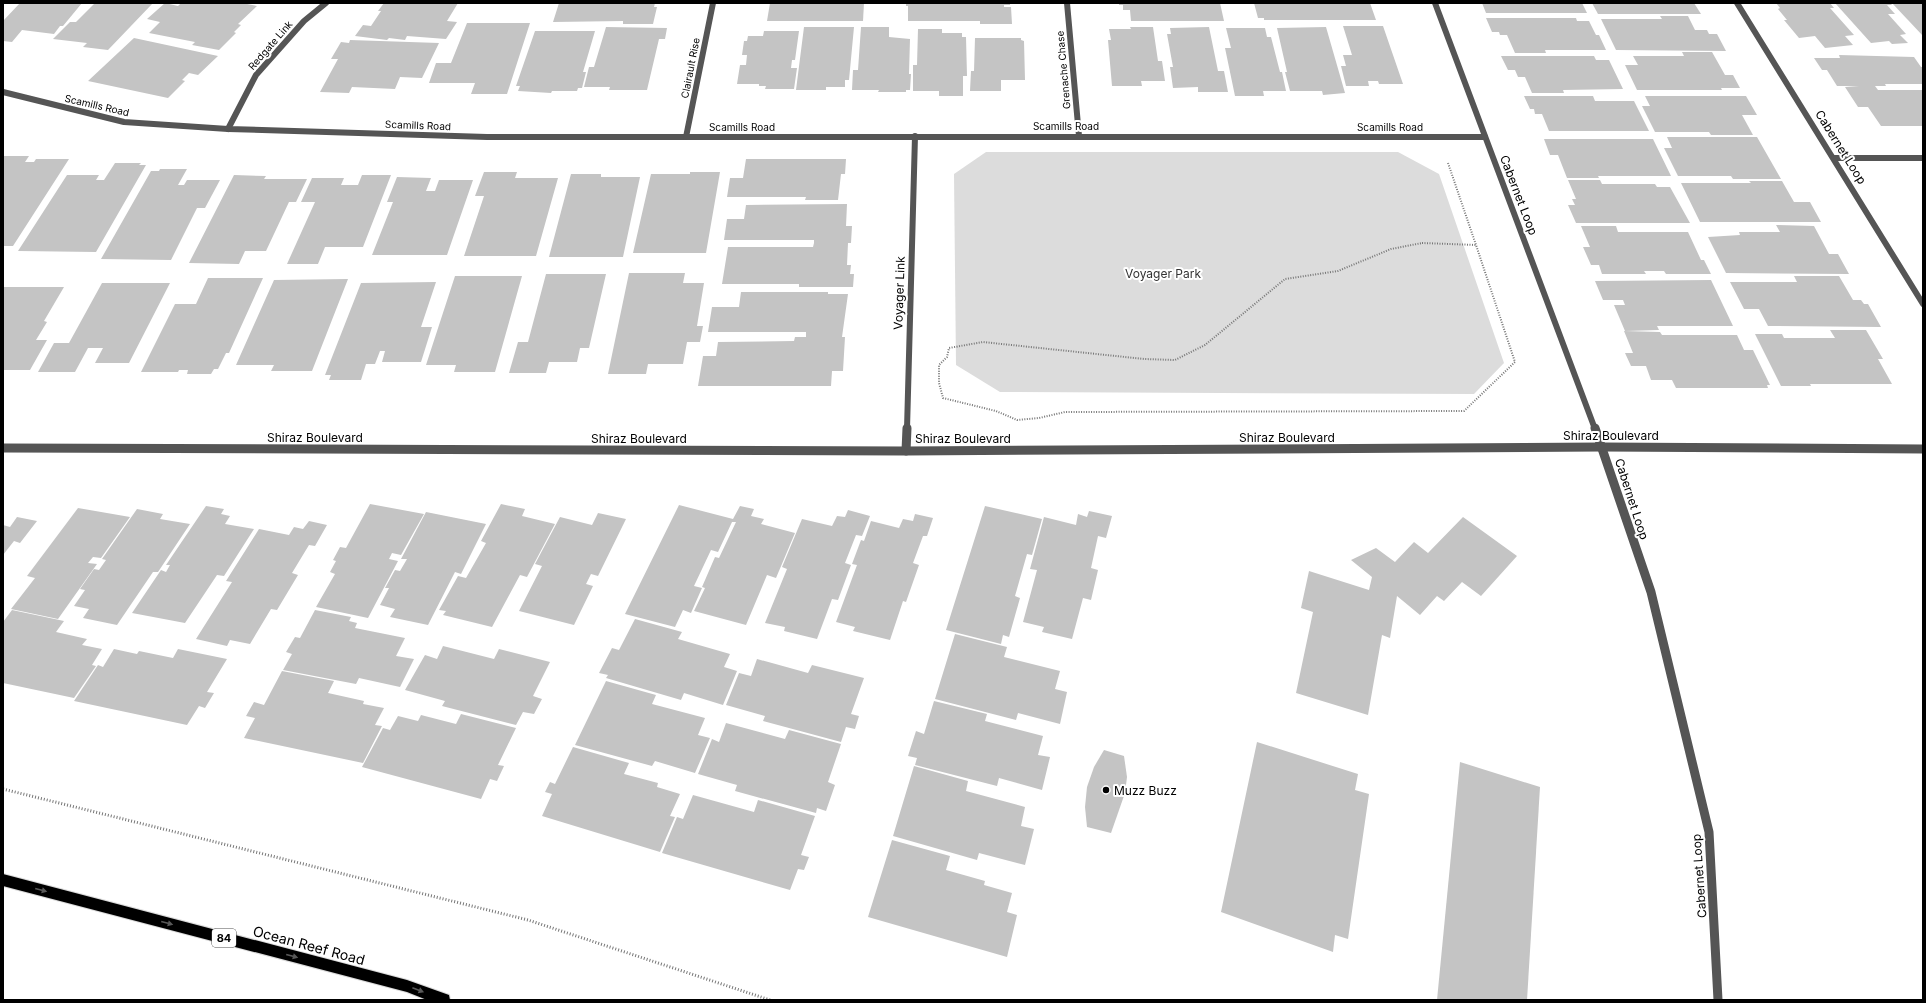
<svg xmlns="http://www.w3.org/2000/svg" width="1926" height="1003" viewBox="0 0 1926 1003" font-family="Inter,sans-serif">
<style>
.green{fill:#dcdcdc}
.building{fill:#c4c4c4}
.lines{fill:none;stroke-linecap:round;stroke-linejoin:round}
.primary-casing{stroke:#dbdbdb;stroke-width:2}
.path-far1{stroke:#777;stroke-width:2;stroke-dasharray:1 1.5;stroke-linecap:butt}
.path{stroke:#777;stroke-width:3;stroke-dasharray:1 2;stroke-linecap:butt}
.minor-far1{stroke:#555;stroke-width:6}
.minor{stroke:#555;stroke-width:9}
.primary{fill:#000;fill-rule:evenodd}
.oneway{fill:#595959}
.poi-dot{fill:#000;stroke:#fff;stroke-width:1.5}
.labels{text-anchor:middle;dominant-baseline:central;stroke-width:4;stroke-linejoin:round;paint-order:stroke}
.far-street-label{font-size:10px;fill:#000;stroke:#fff}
.shield{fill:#fff;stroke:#4c4c4c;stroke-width:1}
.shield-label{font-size:11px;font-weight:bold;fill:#000}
.street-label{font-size:12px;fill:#000;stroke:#fff}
.park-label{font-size:12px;fill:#333;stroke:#fff}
.poi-label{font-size:12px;fill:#000;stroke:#fff;text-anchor:start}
.near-street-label{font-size:14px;fill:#000;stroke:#fff}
</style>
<rect width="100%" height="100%" fill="#fff"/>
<path class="green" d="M986,152H1398L1439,174L1504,363L1474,394L1000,392L956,365L954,174Z"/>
<g class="building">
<path d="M20,3H82L63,26H60L54,34L22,30L12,42L3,41V21Z"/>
<path d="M95,3H153L108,50L83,47L87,43L53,39L70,22H76Z"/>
<path d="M165,3L178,6L181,3H242L257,6L238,24L241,25L234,32L236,33L219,50L192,45L195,42L149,33L160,22L147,19Z"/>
<path d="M384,3H458L447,21L457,22L446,39L407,36L405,40L389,38L387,40L355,36L363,25L371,26L381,11H378Z"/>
<path d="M559,3H655L654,7H657L653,24H623V21L553,22Z"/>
<path d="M770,3H864L863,21H767Z"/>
<path d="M906,3H1010V5H1004V7H1011L1012,24H980V21H908V6H906Z"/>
<path d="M1119,3H1220L1224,21H1131L1130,10H1123V5H1119Z"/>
<path d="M1254,3H1370L1376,20H1264V18H1258Z"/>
<path d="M1482,3H1582L1587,13H1486Z"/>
<path d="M1592,3H1694L1701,14H1598Z"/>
<path d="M1776,3H1830L1834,8H1830L1854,35L1845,36L1853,45L1825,48L1815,36L1799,38L1784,20H1787L1778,9L1780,8Z"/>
<path d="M1835,3H1890L1892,5H1887L1895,14H1888L1906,34L1900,35L1908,43L1892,44L1889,41L1871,43Z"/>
<path d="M1892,3H1923V36Z"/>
<path d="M1660,16H1688L1695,30H1707L1709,34H1717L1726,51L1616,50L1601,19H1662Z"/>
<path d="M1486,18H1576L1577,21H1589L1596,35H1599L1606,50H1545L1546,53H1515L1507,35H1500L1499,32H1492Z"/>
<path d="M467,23H530L507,94H471L475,83H429L436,63H451Z"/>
<path d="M1343,26H1383L1403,84H1379L1378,81H1368L1369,86H1346L1341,66H1346L1343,55H1352Z"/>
<path d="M606,27L667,28L665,39H659L647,90H609L610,87H584L589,67H594Z"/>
<path d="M804,27H854L849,80H845V87H826V90H796Z"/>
<path d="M861,27H889V37L910,39L909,74H911L910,90H906V92H878L879,90H852L853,70H858Z"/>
<path d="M1130,27H1153L1158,61H1162L1165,81H1141L1142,86H1112L1108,40H1111L1109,29H1131Z"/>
<path d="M1209,27L1218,71H1224L1228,92H1198V87L1173,88L1170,67H1173L1167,34H1171L1170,28Z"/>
<path d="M1326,27L1345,93L1323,95L1322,91H1290L1285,72H1287L1277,28Z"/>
<path d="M1226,28H1265L1267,37H1271L1280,72H1282L1286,91H1263L1264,96H1235L1225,48H1231Z"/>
<path d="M918,29H942V33H962V37H966L967,76H963V96H939V91H913V65H917Z"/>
<path d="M535,31H595L583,72H586L582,88H578L577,91H552L551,93L518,91L520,86H516Z"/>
<path d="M764,31H799L795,60H792L791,68H797L794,89H765L766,86H759V84H737L740,65H746L747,55H742L744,41H747L748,36H763Z"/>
<path d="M134,38L218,56L198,75L189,73L182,80L185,81L168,98L88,81Z"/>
<path d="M975,38H1021V40L1024,41L1025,80H1001V91H970L971,71H974Z"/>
<path d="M350,40L439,43L422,78L400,77L395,89L352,87L349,93L320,92L338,59H331L341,42L349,43Z"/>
<path d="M1682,52H1712L1725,75H1733L1740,88H1721L1722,90H1637L1625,65H1638L1633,56H1684Z"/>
<path d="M1839,55L1914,57L1921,67H1923V84H1885L1886,86H1875L1878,90H1923V126H1881L1868,107H1858L1845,87L1859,86H1837L1827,70H1822L1814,58H1840Z"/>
<path d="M1501,56H1594L1596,60H1609L1623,89L1563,90L1564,93H1532L1525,77H1518L1515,70H1508Z"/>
<path d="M1524,96H1593L1595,101H1634L1649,131H1549L1542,114H1535L1534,109H1530Z"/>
<path d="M1645,96H1746L1757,115H1742L1753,135H1711L1709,132H1655L1642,106H1650Z"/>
<path d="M1667,137H1757L1781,179H1733L1731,176H1678L1664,148H1672Z"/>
<path d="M1544,139H1653L1671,176H1598L1599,178H1567L1558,155H1550Z"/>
<path d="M3,156H29L25,162H34L36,159H69L13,246H3Z"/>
<path d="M746,159H846L845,174H841L838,200H805L806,197H727L730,178H743Z"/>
<path d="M115,163H141L139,165H146L96,252L18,251L67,175H99L96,180H104Z"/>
<path d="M160,169H187L178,185H184L187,180H220L205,208H197L171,260L101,259L151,171H159Z"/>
<path d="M484,172H517L515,178H558L536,256H464L484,196H475Z"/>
<path d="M690,172H720L706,253H633L651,174H690Z"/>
<path d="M571,174H601V177H640L623,257H549Z"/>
<path d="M234,175L266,176L264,179H307L296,202H289L266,251H245L239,264L189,263Z"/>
<path d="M362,175H391L363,247H325L318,264H287L315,202H301L312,178H344L341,185H358Z"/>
<path d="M397,177L431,178L426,191H435L439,180H473L447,255H372L393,202H387Z"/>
<path d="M1568,180H1600L1602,184H1655L1657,187H1670L1690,223H1576L1568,205H1575L1572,199H1576Z"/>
<path d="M1749,181H1782L1794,202H1810L1821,222H1700L1681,183H1751Z"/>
<path d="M847,204L846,226H852L851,243H814V240H724L727,219H744L746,205Z"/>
<path d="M1776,225L1814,226L1829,254H1838L1849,274L1726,273L1708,237L1740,235L1739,232H1780Z"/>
<path d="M1581,226H1616L1618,232H1688L1701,260H1704L1711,274H1666L1664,271H1644L1646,274H1602L1599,265H1591L1583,247H1590Z"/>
<path d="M814,243H848L847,265H851L850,274H854L853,287H799V284H722L728,247H813Z"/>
<path d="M629,273H685L683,283H704L697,326H703L700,342H687L683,364H648L646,374H608Z"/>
<path d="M546,274H606L589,348H580L577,362H549L546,373H509L518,342H528Z"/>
<path d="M455,276H522L495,372H454L456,365H426Z"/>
<path d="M1794,276H1839L1853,300H1861L1864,304H1868L1881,327L1768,326L1759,309H1744L1730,282H1797Z"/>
<path d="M208,278H263L229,353H226L218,369H214L211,374H187L188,370H179L178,372H141L175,304H196Z"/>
<path d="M348,279L312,371H271L274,365H236L274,280Z"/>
<path d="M1711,280L1733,326H1657L1659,330L1625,331L1614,305H1625L1623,300H1603L1595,281Z"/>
<path d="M436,282L421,327H432L421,362H382L385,351H380L375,364H366L361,380H329L331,375H325L361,283Z"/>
<path d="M102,283H170L129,363H95L103,348H88L75,372H38L54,343H69Z"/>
<path d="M3,287H64L44,321L47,322L36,340H47L30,370H3Z"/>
<path d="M741,292H828V294H848L842,337H845L843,371H832L831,386H698L703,356H716L718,342L794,341L795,337H806V332H708L712,307H739Z"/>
<path d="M1830,330H1866L1883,359H1878L1892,384H1810L1811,386H1781L1755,334H1782L1784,338H1835Z"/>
<path d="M1624,331L1660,332L1662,335H1737L1744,350H1753L1770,385H1767L1768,388H1676L1672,380H1651L1646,366H1631L1625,353H1633Z"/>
<path d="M370,504L424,514L401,555L392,553L389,559L398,561L368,618L316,607L335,574L330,572L336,561L333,560L340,547L346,548Z"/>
<path d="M501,504L525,509L522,516L555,524L527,577L520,575L492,627L443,615L446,611L439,610L458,576L466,578L486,543L481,541Z"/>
<path d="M679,505L733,519L740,506L754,509L751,516L764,519L761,524L795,533L776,578L767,575L746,625L694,611L705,588L702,587L715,557L719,558L736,522H732L718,552L711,550L694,586L702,588L691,613L683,610L675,627L625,614Z"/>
<path d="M206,506L224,509L221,514L230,516L225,524L254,529L224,576L217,575L185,623L132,613L161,570L166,572L170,565H166Z"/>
<path d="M985,506L1042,519L1032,555L1027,554L1015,596L1020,598L1009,637L1003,635L1001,644L946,630Z"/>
<path d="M78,508L130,517L101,558L93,557L88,563L97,564L58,619L11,609L35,578L27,576Z"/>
<path d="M137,509L163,514L160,519L190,524L158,572H153L117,625L83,618L89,609L74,606L85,590L80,589L94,569L99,570L106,560L102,559Z"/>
<path d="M848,510L870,516L862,536L856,535L845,563L851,565L838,600L832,599L817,639L784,631L785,627L765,623L787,569L782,567L802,519L832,526L837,516L845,517Z"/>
<path d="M1089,511L1112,516L1106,538L1098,536L1091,568L1098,570L1091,600L1083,598L1072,639L1042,632L1044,627L1023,622L1037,570L1030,569L1044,517L1076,525L1078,514L1087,517Z"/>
<path d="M426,512L486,524L461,574L455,572L428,625L390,617L395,609L380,605L389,588H385L395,570L400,571L407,559H401Z"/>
<path d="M598,513L626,519L598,576L591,574L586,584L593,586L574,625L519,611L542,566L535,564L560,517L592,525Z"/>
<path d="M915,514L933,518L927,536H923L913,563L919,565L906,602L903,601L890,640L853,631L855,627L836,622L857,565L852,564L861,540L864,541L871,521L899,528L903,519L913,521Z"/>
<path d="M17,517L37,521L20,543L14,541L3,555V525L10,527Z"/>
<path d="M1463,517L1517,556L1481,596L1462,582L1444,601L1437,596L1420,615L1397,596L1390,638L1382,635L1368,715L1296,693L1313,612L1301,608L1309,571L1369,590L1372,577L1351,560L1376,548L1395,562L1414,542L1428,553Z"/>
<path d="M309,521L327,525L315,546L309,545L292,573L298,575L277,610L271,609L250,644L230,640L227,646L196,639L232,582L226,581L259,529L289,535L294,527L303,529Z"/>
<path d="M12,610L64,621L56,632L87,639L82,645L102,649L92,665L96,666L74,698L3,683V622Z"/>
<path d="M315,610L351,617L349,621L357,623L355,628L405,638L396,656L414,659L400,687L359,678L356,684L283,670L292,654L286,652L295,637L300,638Z"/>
<path d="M635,619L682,632L678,639L730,654L724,667L737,671L723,705L684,693L681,700L606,678L608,675L599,673L612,648L619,650Z"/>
<path d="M955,634L1007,647L1004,657L1060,671L1055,689L1067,692L1060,724L1018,713L1016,720L935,699Z"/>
<path d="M443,646L494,659L499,649L550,662L533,696L542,699L534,714L523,712L516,725L442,706L445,701L405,690L425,655L437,659Z"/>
<path d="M114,649L137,654L139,651L173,658L178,649L227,659L207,692L214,693L205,708L199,706L187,725L74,701L98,665L103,667Z"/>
<path d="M757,659L808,673L812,665L864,678L851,714L859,716L855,729L846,727L841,742L763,721L765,716L726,705L739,673L751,676Z"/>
<path d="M282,671L334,681L328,693L364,701L363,704L384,708L375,725L382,726L363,763L244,738L255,718L246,716L254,702L264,705Z"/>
<path d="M606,681L656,695L652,704L705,718L698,735L710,738L695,773L655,761L652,766L575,745Z"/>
<path d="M934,701L987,714L985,721L1043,736L1038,755L1050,757L1042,790L999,778L997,786L915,765L917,758L908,756L916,731L924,734Z"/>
<path d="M461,714L516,728L498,765L504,766L497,781L490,779L481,799L362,767L383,728L390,730L398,716L418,721L421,715L456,724Z"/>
<path d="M726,723L785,739L789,730L841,744L828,782L835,785L826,811L817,808L816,813L735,791L737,785L698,774L712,739L719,742Z"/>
<path d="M1257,742L1358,774L1355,790L1369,794L1348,939L1335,935L1333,952L1221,912Z"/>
<path d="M573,747L629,763L624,774L658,783L657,787L680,794L670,816L675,817L660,852L542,816L552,794L545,792L550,782L555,784Z"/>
<path d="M1104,750L1124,756L1127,777L1125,793L1111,833L1087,827L1085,807L1087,787L1094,767Z"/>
<path d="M1460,762L1540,787L1527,1000H1437Z"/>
<path d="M914,766L968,781L966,791L1025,807L1021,826L1034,829L1025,865L979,853L977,860L893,836Z"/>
<path d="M693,795L754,812L758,800L815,816L801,855L809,857L804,870L798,869L790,890L662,853L677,817L683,819Z"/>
<path d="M892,840L950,856L946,870L985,881L984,885L1012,893L1007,912L1017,915L1007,957L868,917Z"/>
</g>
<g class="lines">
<g class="primary-casing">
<path id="primary" d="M3,874L407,980L449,995L450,1000H427L407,992L3,886Z"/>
</g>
<g class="path-far1">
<path d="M1448,163L1476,245"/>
<path d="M1422,243L1476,245L1515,362L1464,411L1065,412L1039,418L1017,420L996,411L943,398L939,383V365L947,357L949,348L983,342L1144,359L1175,360L1205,345L1285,279L1338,271L1391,249Z"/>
</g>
<path class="path" d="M3,789L528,920L770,1000"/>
<g class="minor-far1">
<path d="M1067,3L1079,136"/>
<path d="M1435,3L1595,429"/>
<path d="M1737,3L1923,304"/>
<path d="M3,92L124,122L228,129L487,137H1485"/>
<path d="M228,129L256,75L304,21L326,3"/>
<path d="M686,137L713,3"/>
<path d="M1834,158H1923"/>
<path d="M907,429L915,136"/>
</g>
<g class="minor">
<path d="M1595,428L1651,592L1709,832L1718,1000"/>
<path d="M3,448L906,451L1602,447L1923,449"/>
<path d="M906,451L907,428"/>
</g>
<use href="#primary" class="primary"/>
</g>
<defs><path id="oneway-solid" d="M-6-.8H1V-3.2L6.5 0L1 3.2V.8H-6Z"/></defs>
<g class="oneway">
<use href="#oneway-solid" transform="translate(41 890) rotate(15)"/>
<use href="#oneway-solid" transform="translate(167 923) rotate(15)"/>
<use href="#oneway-solid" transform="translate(292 956) rotate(15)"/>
<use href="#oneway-solid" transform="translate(418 990) rotate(21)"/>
</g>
<circle class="poi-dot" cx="1106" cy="790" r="4"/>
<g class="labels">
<g class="far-street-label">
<text transform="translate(270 45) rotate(-49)">Redgate Link</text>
<text transform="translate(690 68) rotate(-79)">Clairault Rise</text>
<text transform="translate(1063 70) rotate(-95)">Grenache Chase</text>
<text transform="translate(97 105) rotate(13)">Scamills Road</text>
<text transform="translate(418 125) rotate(2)">Scamills Road</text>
<text x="1066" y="126">Scamills Road</text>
<text x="742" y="127">Scamills Road</text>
<text x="1390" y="127">Scamills Road</text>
</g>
<rect class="shield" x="212" y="929" width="24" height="18" rx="3"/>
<g class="shield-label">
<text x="224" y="938">84</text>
</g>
<g class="street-label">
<text transform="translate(1841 147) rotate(58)">Cabernet Loop</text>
<text transform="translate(1519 195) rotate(69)">Cabernet Loop</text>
<text transform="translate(899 293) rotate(-88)">Voyager Link</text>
<text x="1611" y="435">Shiraz Boulevard</text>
<text x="315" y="437">Shiraz Boulevard</text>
<text x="1287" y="437">Shiraz Boulevard</text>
<text x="639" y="438">Shiraz Boulevard</text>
<text x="963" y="438">Shiraz Boulevard</text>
<text transform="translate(1632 499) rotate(72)">Cabernet Loop</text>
<text transform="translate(1699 876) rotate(-94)">Cabernet Loop</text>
</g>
<g class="park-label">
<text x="1163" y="273">Voyager Park</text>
</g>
<g class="poi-label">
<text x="1114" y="790">Muzz Buzz</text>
</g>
<g class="near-street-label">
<text transform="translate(309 945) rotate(15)">Ocean Reef Road</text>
</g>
</g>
<rect width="1926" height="1003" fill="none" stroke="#000000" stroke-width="8"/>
</svg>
